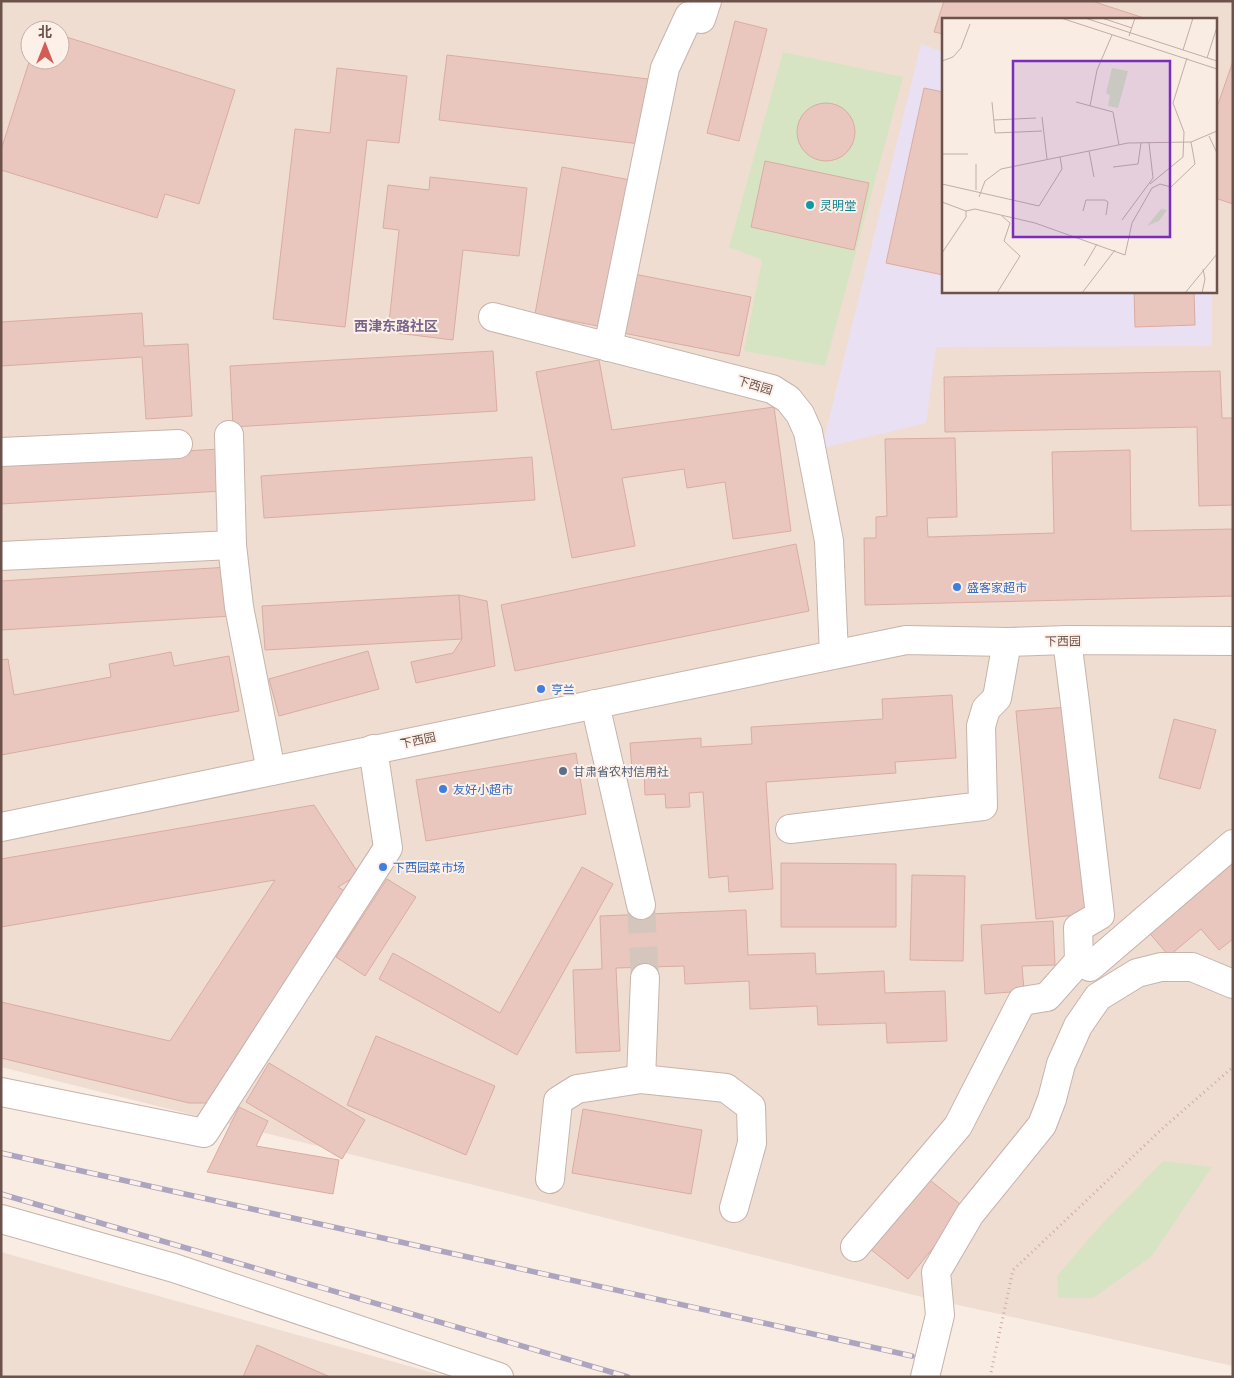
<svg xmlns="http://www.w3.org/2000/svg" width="1234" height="1378" viewBox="0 0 1234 1378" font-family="Poppins,'Noto Sans SC',sans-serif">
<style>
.residential{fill:#efddd2;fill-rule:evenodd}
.education{fill:#e9e0f4}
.green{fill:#d7e4c3}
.building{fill:#eac7be;stroke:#daaca1}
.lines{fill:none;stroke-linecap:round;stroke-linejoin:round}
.minor-tunnel{stroke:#d5c6bd;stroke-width:28;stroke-dasharray:28 14;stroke-linecap:butt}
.minor-casing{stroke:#c7b3ab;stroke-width:30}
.path{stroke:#ceaba2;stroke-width:3;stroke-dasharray:1 4;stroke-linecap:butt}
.minor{stroke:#fff;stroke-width:28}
.rail-casing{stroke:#ada4bf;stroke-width:5.5}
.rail{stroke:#fcf0e8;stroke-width:4;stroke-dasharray:11;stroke-linecap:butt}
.culture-dot{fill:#0f9aa8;stroke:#fcf0e8;stroke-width:2}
.shop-dot{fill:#3f7fe0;stroke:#fcf0e8;stroke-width:2}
.service-dot{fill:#5c6f8a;stroke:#fcf0e8;stroke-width:2}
.labels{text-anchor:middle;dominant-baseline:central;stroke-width:4;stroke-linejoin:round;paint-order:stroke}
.culture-label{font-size:12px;fill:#0d838f;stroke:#fcf0e8;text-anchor:start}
.street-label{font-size:12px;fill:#6d524c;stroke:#fcf0e8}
.shop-label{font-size:12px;fill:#366cbe;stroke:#fcf0e8;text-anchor:start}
.service-label{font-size:12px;fill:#4e5e75;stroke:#fcf0e8;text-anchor:start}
.neighbourhood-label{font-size:14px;font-weight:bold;fill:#766589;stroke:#fcf0e8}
.inset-road{fill:none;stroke:#c0aea7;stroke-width:1}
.view{fill:#7b2cbf;fill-opacity:0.15;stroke:#7b2cbf;stroke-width:2.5}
.inset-edge{fill:none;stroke:#6d524c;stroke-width:2.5}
</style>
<rect width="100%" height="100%" fill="#f8ece3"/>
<g class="residential">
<path d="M1,1H1233V1366L922,1297L1,1067ZM943,19H1215V291H943ZM30,30H60V60H30Z"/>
<path d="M1,1252L448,1377H1Z"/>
</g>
<path class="education" d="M921,44L943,52V291H1212V346L936,347L926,423L822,448Z"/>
<g class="green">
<path d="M783,52L903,77L825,366L744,351L762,260L729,247Z"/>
<path d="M1163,1161L1212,1167L1151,1257L1093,1298H1058L1057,1276L1099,1227Z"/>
</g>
<g class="building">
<path d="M944,1H1092L1147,19H943V34L934,32Z"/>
<path d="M735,21L767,29L739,141L707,133Z"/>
<path d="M60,35L235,90L199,204L165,194L157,218L1,170V150L30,59V60H60Z"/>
<path d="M447,55L648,79L640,144L439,120Z"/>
<path d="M1233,61V204L1215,198V113Z"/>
<path d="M337,68L407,76L399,143L367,140L345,327L273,319L295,129L330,133Z"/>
<path d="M924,88L943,92V275L886,263Z"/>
<circle cx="826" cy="132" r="29"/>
<path d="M765,161L869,183L854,250L751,227Z"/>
<path d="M562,167L630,180L603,327L535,314Z"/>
<path d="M430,177L527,188L519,256L463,250L453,340L388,332L399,230L383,228L388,185L429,190Z"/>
<path d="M629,273L751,297L739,356L618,332Z"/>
<path d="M1134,291H1194L1195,325L1135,327Z"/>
<path d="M142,313L144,346L188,344L192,416L146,419L142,357L1,366V322Z"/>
<path d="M493,351L497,411L233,427L230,366Z"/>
<path d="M599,360L612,430L774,407L791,531L733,539L725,482L687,488L684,469L622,478L635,546L572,558L536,372Z"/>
<path d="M1220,371L1222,418H1233V505L1199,506L1197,427L945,432L944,377Z"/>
<path d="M955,438L957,517L927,518L928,537L1054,533L1052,452L1130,450L1131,531L1233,529V596L865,605L864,538H876V517L887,516L885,439Z"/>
<path d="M219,449L222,491L1,504V462Z"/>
<path d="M532,457L535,500L264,518L261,476Z"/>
<path d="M796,544L809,611L515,671L501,605Z"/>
<path d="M229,567L232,616L1,630V581Z"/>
<path d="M459,595L462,639L265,650L262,606Z"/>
<path d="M459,595L487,601L495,666L416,683L411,662L453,653L462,639Z"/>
<path d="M368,651L379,689L279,716L269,679Z"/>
<path d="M171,652L174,666L229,656L239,711L1,755V660L8,659L14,695L111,677L109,664Z"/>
<path d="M952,695L956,758L895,762L896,773L766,782L773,889L729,892L728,876L709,878L703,792L689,793L690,807L666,808L665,794L645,795L644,770L632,771L630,743L701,738V747L752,744L751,727L883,719L882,699Z"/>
<path d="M1068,707L1087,914L1036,919L1016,711Z"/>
<path d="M1174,719L1216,730L1200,789L1159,778Z"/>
<path d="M576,753L586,814L426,841L416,780Z"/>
<path d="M314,805L359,874L338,887L348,893L211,1103H189L1,1058V1002L170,1041L275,880L1,927V859Z"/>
<path d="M1233,855V939L1219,950L1201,929L1169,956L1146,929Z"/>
<path d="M781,863L896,864V927H781Z"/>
<path d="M582,867L613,884L517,1055L379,979L393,953L500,1013Z"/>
<path d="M912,875L965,876L963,961L910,960Z"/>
<path d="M387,879L416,897L365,976L336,957Z"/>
<path d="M746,910L748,955L815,953L816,974L884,971L885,993L945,991L947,1041L887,1043L886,1023L818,1025L817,1006L750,1009L749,981L685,984L684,966L616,968L620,1051L576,1053L573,970L602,969L600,916Z"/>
<path d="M1053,921L1055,965L1022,966L1024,991L985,994L981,925Z"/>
<path d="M376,1036L495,1086L466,1155L347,1105Z"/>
<path d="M269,1063L365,1120L342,1159L246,1102Z"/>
<path d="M239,1107L268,1121L256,1146L339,1160L333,1194L207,1172Z"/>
<path d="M583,1109L702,1130L691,1194L572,1173Z"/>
<path d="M921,1173L965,1208L908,1279L864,1244Z"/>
<path d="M257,1345L330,1377H243Z"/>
</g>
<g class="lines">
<path class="minor-tunnel" d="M641,905L645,978"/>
<g class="minor-casing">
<g id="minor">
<path d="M493,317L772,389L788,399L800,414L808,432L829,541L834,654"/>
<path d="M608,347L665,68L689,16L701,19L707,1"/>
<path d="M229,435L232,545L239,607L271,771"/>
<path d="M1,452L178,444"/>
<path d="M1,556L232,545"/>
<path d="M595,704L641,905"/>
<path d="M1,827L906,640L1007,642L1067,640L1233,641"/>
<path d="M790,829L983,806L981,726L986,709L997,698L1007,642"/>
<path d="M1079,961L1090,967L1233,844"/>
<path d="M641,1079L645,978"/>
<path d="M1,1092L204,1133L388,848L373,749"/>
<path d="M550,1179L558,1101L577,1089L641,1079L726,1088L751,1107L752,1143L734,1208"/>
<path d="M1,1219L174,1268L499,1377"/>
<path d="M855,1247L958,1126L1022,1001L1047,997L1079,961L1078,928L1100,915L1075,703L1067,640"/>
<path d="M925,1377L940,1315L936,1272L970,1214L1042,1125L1052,1099L1061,1064L1078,1026L1098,997L1137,973L1161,967H1192L1233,984"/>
</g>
</g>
<path class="path" d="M990,1377L1013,1270L1163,1128L1233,1067"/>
<use href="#minor" class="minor"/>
<g class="rail-casing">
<g id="rail">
<path d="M1,1153L912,1356"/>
<path d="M1,1194L628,1377"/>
</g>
</g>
<use href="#rail" class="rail"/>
</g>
<circle class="culture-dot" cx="810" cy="205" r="5"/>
<g class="shop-dot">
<circle cx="957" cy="587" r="5"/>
<circle cx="541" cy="689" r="5"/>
<circle cx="443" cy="789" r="5"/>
<circle cx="383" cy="867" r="5"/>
</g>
<circle class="service-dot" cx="563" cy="771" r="5"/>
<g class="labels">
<g class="culture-label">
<text x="820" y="205">灵明堂</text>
</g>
<g class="street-label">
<text transform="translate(755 385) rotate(17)">下西园</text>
<text transform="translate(1063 641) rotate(-1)">下西园</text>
<text transform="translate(418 740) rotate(-12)">下西园</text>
</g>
<g class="shop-label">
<text x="967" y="587">盛客家超市</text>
<text x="551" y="689">亨兰</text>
<text x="453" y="789">友好小超市</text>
<text x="393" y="867">下西园菜市场</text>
</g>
<g class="service-label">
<text x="573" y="771">甘肃省农村信用社</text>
</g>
<g class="neighbourhood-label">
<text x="396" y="326">西津东路社区</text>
</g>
</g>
<g transform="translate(942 18)">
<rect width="275" height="275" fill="#f8ece3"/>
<path d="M170,50L186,53L176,90L166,88L168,77L164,75ZM219,191L225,192L217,203L205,208Z" fill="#d7e4c3"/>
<path class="inset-road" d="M119,0L275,51M143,0L275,43M160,0L190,10M187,18L193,0M241,32L251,0M265,40L275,9M0,43L11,39L19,30L28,6M50,84L53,115L100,113M134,84L171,94L177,127M148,88L155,52L170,17M100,99L105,141M52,102L94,100M267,118L275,135M147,133L152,159M0,136H26M171,149L196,146L199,125M0,166L97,188L120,151L118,139M208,166L241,139L242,114L231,85L245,40M34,172V146M37,179L43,163L59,151L186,125L249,124L275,113M0,184L24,193L33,191L93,205L183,237L190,205L210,170L218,166L229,169L253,146L249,124M141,193L144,182H163L166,184L164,197M180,202L211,160L207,125M0,235L24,199V193M142,248L155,226M55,275L78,238L62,223L68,205L60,198M140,275L173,232M243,275L275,236M260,275L263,261L261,251"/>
<path class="view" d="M71,43H228V219H71Z"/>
<rect width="275" height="275" class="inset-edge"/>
</g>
<rect width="1234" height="1378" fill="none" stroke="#6d524c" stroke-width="5"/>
<g transform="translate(45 45)"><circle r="24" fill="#fcf0e8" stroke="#c3b1aa"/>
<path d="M0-4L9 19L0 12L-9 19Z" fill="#d35c57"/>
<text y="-8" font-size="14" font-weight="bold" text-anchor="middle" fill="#6d524c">北</text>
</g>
</svg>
